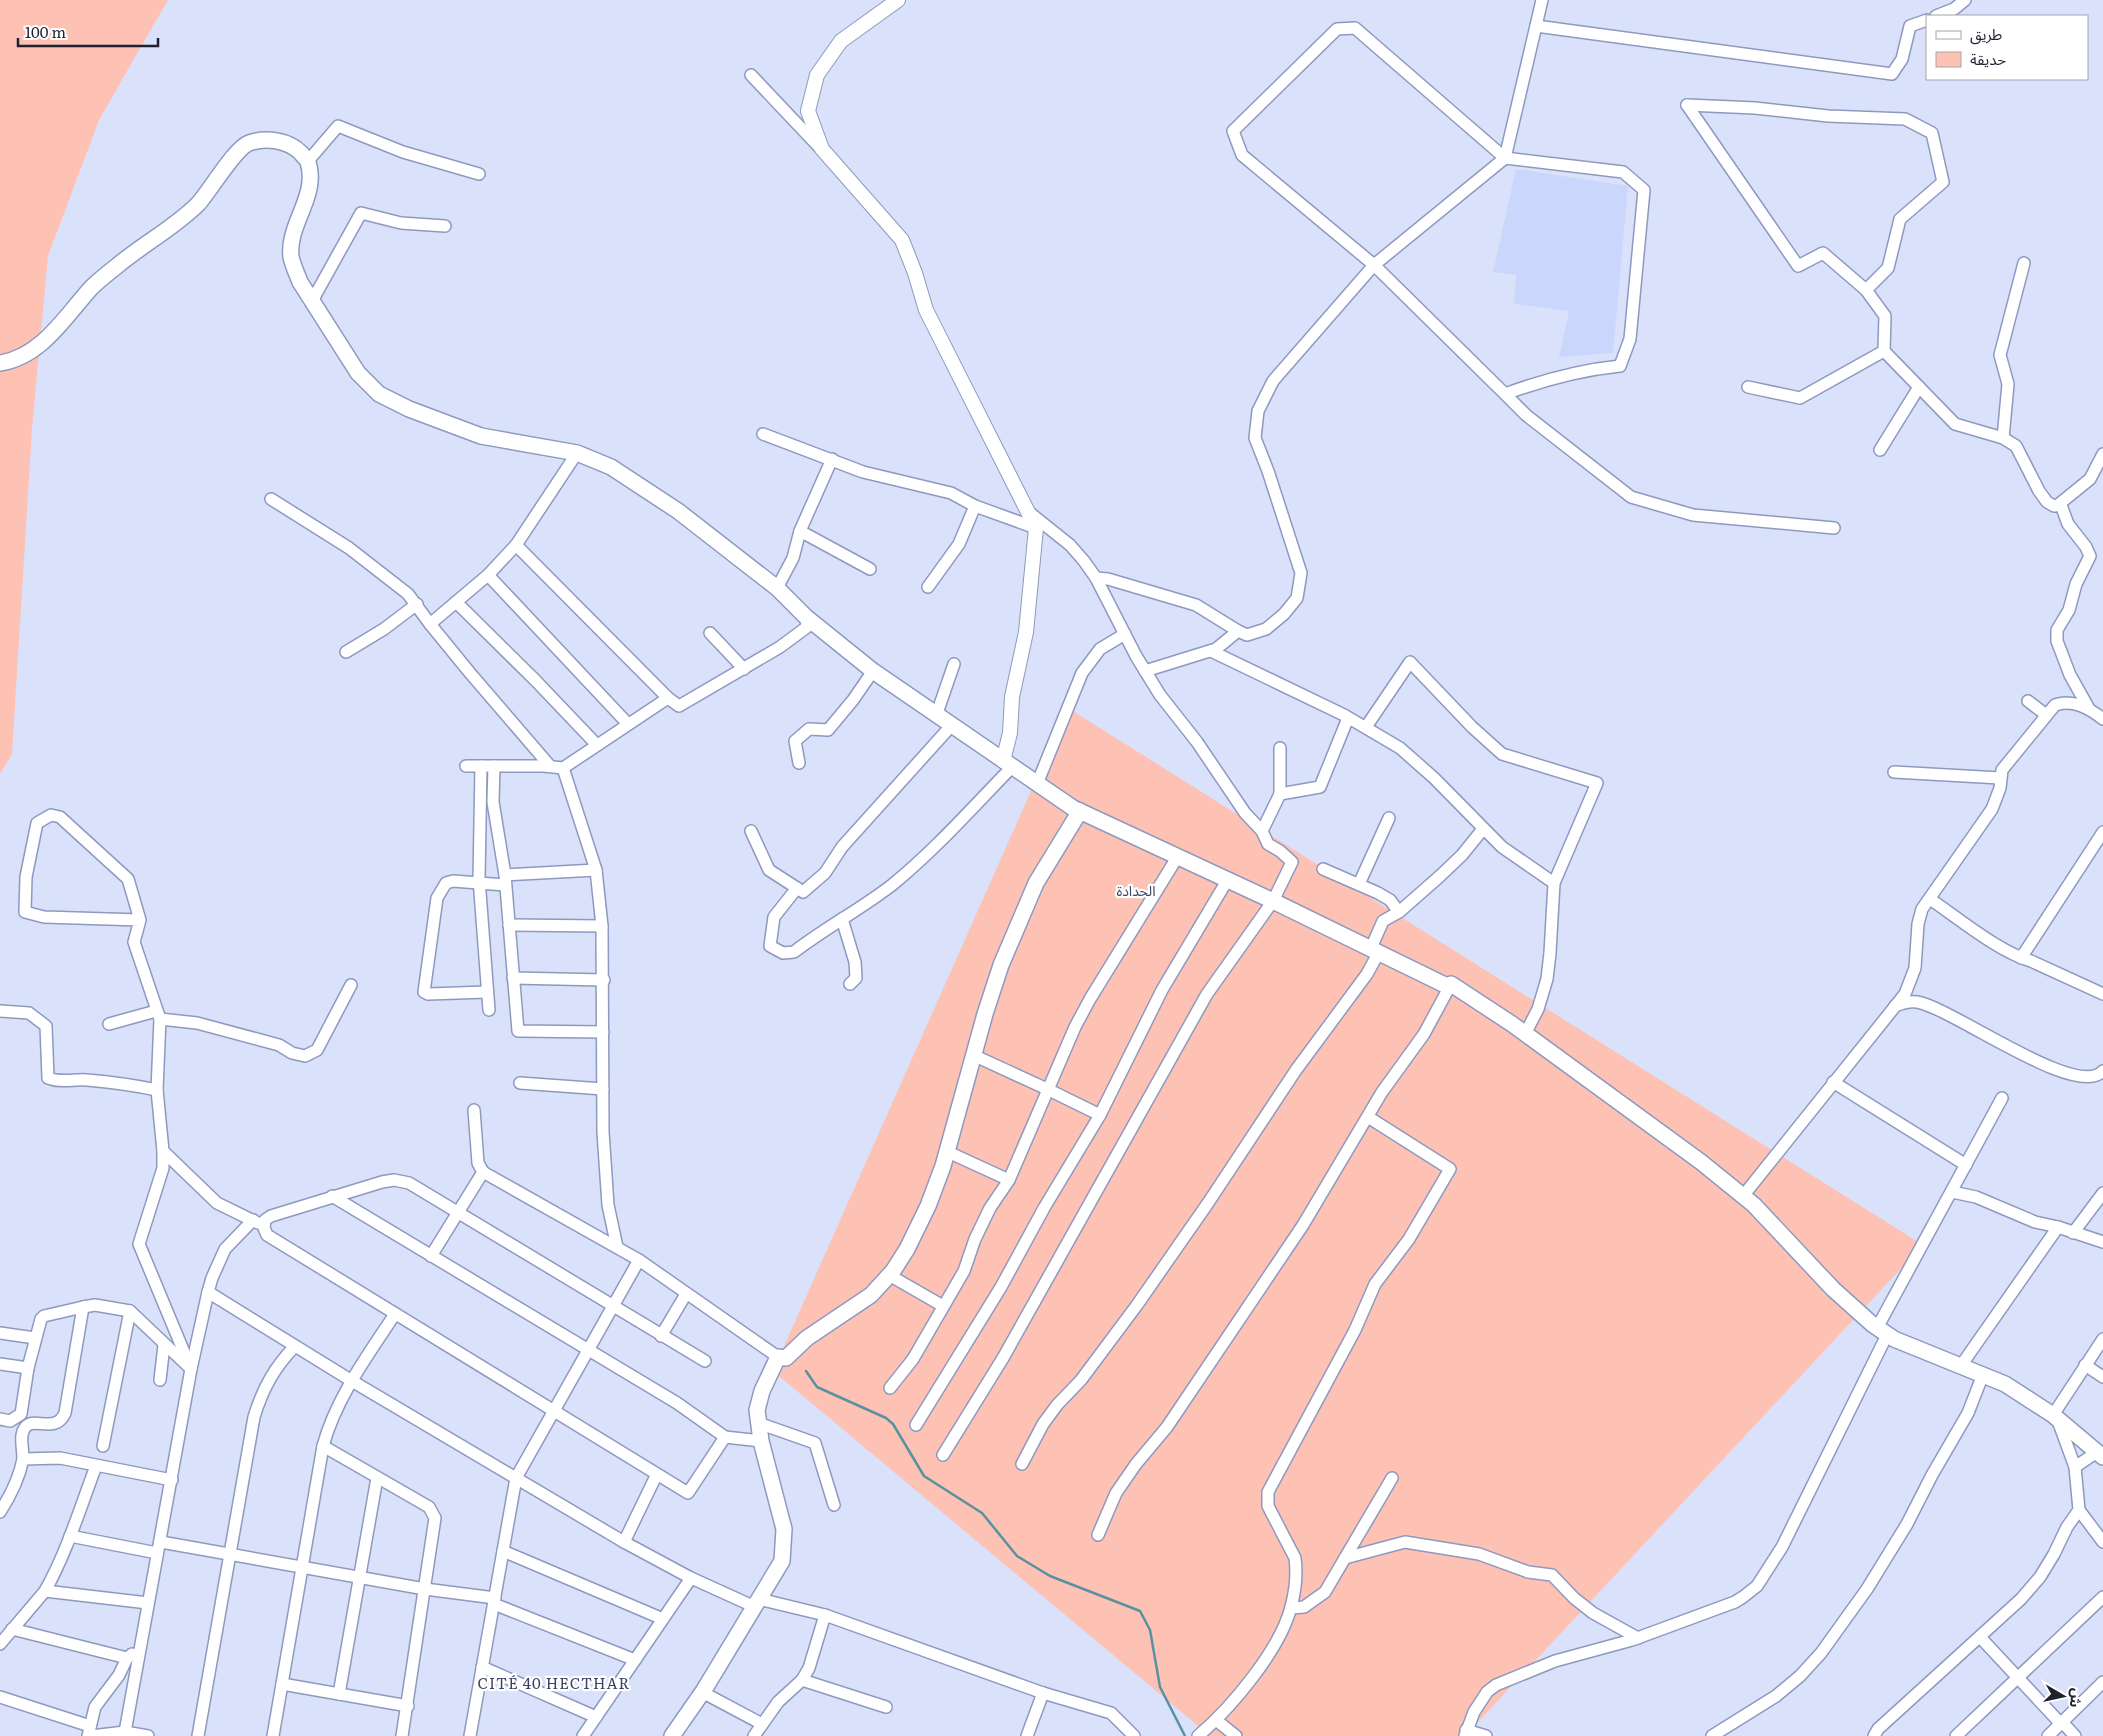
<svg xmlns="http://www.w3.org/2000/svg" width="2103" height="1736" viewBox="0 0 2103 1736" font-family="Literata,'Noto Sans Arabic',serif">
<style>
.built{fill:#cbd6fd}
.green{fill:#fec2b5}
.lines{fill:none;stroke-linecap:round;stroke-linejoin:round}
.stream{stroke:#5892a2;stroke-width:2.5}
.minor-casing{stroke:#8e99c0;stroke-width:14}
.tertiary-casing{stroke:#8e99c0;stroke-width:16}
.secondary-casing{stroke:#8e99c0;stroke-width:18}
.minor{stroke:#fff;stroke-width:11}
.tertiary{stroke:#fff;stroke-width:14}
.secondary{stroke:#fff;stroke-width:15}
.labels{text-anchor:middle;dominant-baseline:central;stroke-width:4.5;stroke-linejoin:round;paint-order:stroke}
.neighbourhood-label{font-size:14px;fill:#3b4365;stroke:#fff}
.quarter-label{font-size:15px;letter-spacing:1px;fill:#3b4365;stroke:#fff}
</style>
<rect width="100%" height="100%" fill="#dae1fa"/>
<path class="built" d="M1516,169L1628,186L1613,353L1559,357L1569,311L1514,304L1516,275L1493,272Z"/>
<g class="green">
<path d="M0,0H168L99,120L48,256L32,429L12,754L0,774Z"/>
<path d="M1068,708L1923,1245L1465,1736H1210L773,1371Z"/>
</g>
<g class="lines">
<path class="stream" d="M806,1371L817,1387L886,1418L893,1424L924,1476L982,1513L1017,1556L1050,1576L1140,1611L1150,1630L1160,1687L1185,1736"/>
<g class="minor-casing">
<g id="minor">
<path d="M1936,16L1954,9L1965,0"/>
<path d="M1536,26L1892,74L1902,59L1910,26L1927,20"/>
<path d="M751,75L820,148"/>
<path d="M1687,105L1798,266L1823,253L1866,290L1885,316L1884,351L1955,424L2003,438L2016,446L2039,491L2047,502L2054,506L2061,505L2068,524L2086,547L2090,556L2076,584L2069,610L2057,630V641L2070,675L2088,707"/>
<path d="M1687,105L1755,108L1828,116L1905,119L1932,133L1943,182L1900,219L1888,268L1866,290"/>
<path d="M308,161L338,126L403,152L479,174"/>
<path d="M312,301L361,213L401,223L445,226"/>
<path d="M1748,387L1800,398L1884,351"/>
<path d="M1505,394C1543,380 1580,370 1620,366L1630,339L1644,190L1623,172L1505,158L1355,28L1337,29L1233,131L1242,155L1374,265L1505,394L1526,415L1631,497L1693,515L1834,528"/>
<path d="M763,434L863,472L951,493L975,506L1036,528"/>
<path d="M2003,438L2008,384L2000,355L2024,263"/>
<path d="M1880,450L1919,387"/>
<path d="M271,499L349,548L408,594L430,624L470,673L550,766"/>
<path d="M2058,505L2090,479L2103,454"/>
<path d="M800,531L870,569"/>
<path d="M516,545L668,698"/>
<path d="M488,575L628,724"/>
<path d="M1096,578L1108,579L1196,605L1238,631L1247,635L1266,629L1284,614L1297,598L1301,573L1268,471L1255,438L1258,411L1273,381L1374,265L1505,158L1542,0"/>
<path d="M928,587L959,544L975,506"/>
<path d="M777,588L793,558L800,531L832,459"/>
<path d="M456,602L536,681L597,745"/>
<path d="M430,624L488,575L516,545L577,453"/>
<path d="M710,633L744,669"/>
<path d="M1211,651L1344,715L1400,748L1434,778L1502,847L1554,883"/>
<path d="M346,652L384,629L417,604"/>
<path d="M1145,671L1216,649L1238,631"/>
<path d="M2028,701L2045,714"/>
<path d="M936,716L954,664"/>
<path d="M1366,727L1410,662L1472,727L1502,754L1597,783L1554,883L1550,953L1547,979L1538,1009L1525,1034"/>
<path d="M799,763L795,741L809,729L828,730L853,700L873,671"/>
<path d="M466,766H543L563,768L668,698L679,706L780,647L807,627L806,617"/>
<path d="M481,766L479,879L489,1010"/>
<path d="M494,766L493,802L505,875L518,1031L603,1032"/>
<path d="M563,768L596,870L602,926L603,1132L608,1205L617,1247"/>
<path d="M1894,772L2000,778"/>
<path d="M1037,784L1082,673L1100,649L1125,634"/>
<path d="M1280,794V748"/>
<path d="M751,831L769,870L803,892L825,873L842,847L951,726"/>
<path d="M1262,831L1280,794L1320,787L1348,718"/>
<path d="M1323,869L1378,893L1390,900L1399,912"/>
<path d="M505,875L596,870"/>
<path d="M1359,884L1389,818"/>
<path d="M797,888L774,917L770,946L783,953L794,952C825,928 861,909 892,885C935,850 973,807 1012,767"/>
<path d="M1930,899C1958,918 1999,952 2031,961L2103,994"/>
<path d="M842,919L855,962L856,978L850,984"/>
<path d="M140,920L44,917L25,912L26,877L37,823L51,815L60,817L128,879L140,920L134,942L160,1019L157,1090L163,1151V1168L139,1244L191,1369"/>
<path d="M509,925L602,926"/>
<path d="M1371,948L1383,921L1399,912L1440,876L1462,855L1483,829"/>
<path d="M2021,958L2103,832"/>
<path d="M513,978L604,980"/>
<path d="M487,992L428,994L424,992L437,898L446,883L453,881L505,885"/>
<path d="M1895,1006C1902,1003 1909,1001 1917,1002C1953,1008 2076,1100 2103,1071"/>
<path d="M0,1011L29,1013L46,1026L48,1078C60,1083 74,1079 87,1080C111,1082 133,1085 157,1090"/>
<path d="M160,1019L197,1023L279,1045L292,1053L305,1056L317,1050L351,985"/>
<path d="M109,1024L156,1011"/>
<path d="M973,1055L1047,1089L1100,1115"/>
<path d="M1833,1082L1966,1165"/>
<path d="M520,1083L603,1089"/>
<path d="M474,1110L478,1163L483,1172L639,1260L778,1357"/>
<path d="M163,1151L217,1203L258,1223"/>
<path d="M948,1152L1009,1180"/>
<path d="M1952,1192L1976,1197L2035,1222L2058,1227L2103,1242"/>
<path d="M332,1196L677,1403L725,1437L761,1441"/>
<path d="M1743,1196L1905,994L1915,968L1918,924L1922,909L1992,809L2000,788L2002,770L2055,705C2073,699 2089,708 2103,719"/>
<path d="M2073,1233L2103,1193"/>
<path d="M431,1256L483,1172"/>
<path d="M889,1275L943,1306"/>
<path d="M208,1292L352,1381L624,1542L689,1577L755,1607"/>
<path d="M1877,1328L2002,1098"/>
<path d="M0,1333L35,1338"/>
<path d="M661,1336L686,1294"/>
<path d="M705,1361L409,1183L394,1180L382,1182L271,1216L265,1220L264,1228L267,1235L688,1493L725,1437"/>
<path d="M0,1364L28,1368"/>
<path d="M2085,1365L2103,1377"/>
<path d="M1960,1367L2058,1227"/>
<path d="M160,1380L164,1345"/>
<path d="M890,1388L913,1359L964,1271L975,1239L990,1208L1009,1180L1075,1027L1090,999L1178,856"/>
<path d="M2053,1415L2103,1339"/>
<path d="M0,1419L10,1421L21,1414L28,1368L41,1319L44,1316L83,1307"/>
<path d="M758,1423L815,1443L834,1505"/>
<path d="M916,1425L1001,1287L1044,1208L1100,1115L1162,990L1228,879"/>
<path d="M103,1446L130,1311"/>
<path d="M323,1446L429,1507L435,1518L402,1736"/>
<path d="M943,1455L1003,1358L1207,994L1273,901L1292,862L1280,851L1268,844L1262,831L1245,813L1197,742L1160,695L1136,656L1096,578L1084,561L1070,545L1030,513"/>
<path d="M23,1459C23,1451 21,1442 22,1435C27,1409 54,1438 65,1413L83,1307L95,1305L130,1311L188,1366"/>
<path d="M1022,1464L1043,1424L1057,1405L1081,1380L1137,1305L1208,1203L1296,1070L1367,974L1379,952"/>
<path d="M2075,1467L2097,1452"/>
<path d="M2079,1510L2103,1542"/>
<path d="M0,1512C11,1495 19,1479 23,1459L60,1458L172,1480"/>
<path d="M1098,1535L1116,1493L1136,1464L1167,1427L1303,1225L1382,1092L1424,1034L1451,984"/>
<path d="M70,1536L157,1553"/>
<path d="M161,1542L425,1589L495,1598"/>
<path d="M624,1542L656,1476"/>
<path d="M503,1551L663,1619"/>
<path d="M1345,1558L1405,1542L1479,1554L1528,1572L1552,1575L1574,1598L1593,1613L1638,1638"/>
<path d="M45,1591L148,1603"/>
<path d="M759,1599L825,1615L1043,1693L1111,1713L1134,1736"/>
<path d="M494,1604L635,1660"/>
<path d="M1291,1608L1304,1607L1325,1592L1392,1478"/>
<path d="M12,1629L127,1658"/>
<path d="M1980,1637L2061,1724"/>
<path d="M0,1644L45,1591C67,1552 80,1508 96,1466"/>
<path d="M482,1667L596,1717"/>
<path d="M802,1680L886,1707"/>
<path d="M282,1684L408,1706"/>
<path d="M702,1692L762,1724"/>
<path d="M339,1694L377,1478"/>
<path d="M0,1697L90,1726"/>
<path d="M1216,1720L1236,1736"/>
<path d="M2063,1723L2075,1736"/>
<path d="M1466,1730L1486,1736"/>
<path d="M125,1732L191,1369L208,1292L212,1278L225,1249L253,1220"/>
<path d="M88,1736L95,1707L119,1675L127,1658L132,1654"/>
<path d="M91,1736L125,1732L148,1736"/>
<path d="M198,1736L254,1417C263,1388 274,1368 295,1346"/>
<path d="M273,1736L323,1446C336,1398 368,1355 395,1314"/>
<path d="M470,1736L516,1478L639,1260"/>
<path d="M583,1736L691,1578"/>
<path d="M754,1736L778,1702L802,1680L809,1668L825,1615"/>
<path d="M1027,1736L1043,1693"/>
<path d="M1198,1736C1231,1708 1280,1650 1291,1607C1295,1592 1297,1573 1295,1558L1268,1506V1492L1355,1330L1375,1284L1409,1239L1450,1169L1368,1117"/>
<path d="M1465,1736L1474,1712L1487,1692L1496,1685L1555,1661L1632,1640L1735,1602L1743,1597L1757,1586L1782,1547L1887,1335"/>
<path d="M1712,1736L1776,1696L1800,1676L1821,1653L1867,1589L1907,1524L1932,1475L1968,1413L1982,1377"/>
<path d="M1874,1736L1878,1729L2021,1599L2040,1577L2054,1554L2067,1527L2079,1510L2075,1467L2057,1418"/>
<path d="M1956,1736L2103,1597"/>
<path d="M2048,1736L2103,1682"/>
</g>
</g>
<g class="tertiary-casing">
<path id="tertiary" d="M898,0L841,41L817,75L808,111L822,149L902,240L915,273L926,310L1036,528L1026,632L1012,697L1010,733L1003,761"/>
</g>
<g class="secondary-casing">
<g id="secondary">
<path d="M0,363C41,357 65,317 91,288C99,280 108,273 117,266C143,244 174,228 198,204C210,191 235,148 249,143C266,137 288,140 301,153C303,156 307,159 308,162C319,196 287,224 291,257C293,266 297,274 300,282L358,373L379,394L409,409L481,436L577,453L611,467L678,511L777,588L806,617L873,671L1073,808L1273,901L1447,986L1451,984L1512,1024L1701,1162L1754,1205L1833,1289L1872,1324L1894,1339L2005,1384L2053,1415L2103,1457"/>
<path d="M672,1736L704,1690L782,1561L784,1529L761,1441L757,1410L762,1391L778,1357L786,1358L807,1338L871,1295L893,1271L907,1249L928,1206L943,1166L985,1014L1001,965L1036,883L1080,811"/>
</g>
</g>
<use href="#minor" class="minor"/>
<use href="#tertiary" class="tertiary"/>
<use href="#secondary" class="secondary"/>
</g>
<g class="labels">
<g class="neighbourhood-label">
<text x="1136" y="890">الحدادة</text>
</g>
<g class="quarter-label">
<text x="554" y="1682">CITÉ 40 HECTHAR</text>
</g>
</g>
<rect x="1926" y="15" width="162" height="65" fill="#ffffff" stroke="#a5a6ac"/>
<rect x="1936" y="31" width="25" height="8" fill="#ffffff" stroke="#a5a6ac"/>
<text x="1970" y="40" font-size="15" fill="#1d2130">طريق</text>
<rect x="1936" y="52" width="25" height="15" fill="#fec2b5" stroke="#a5a6ac"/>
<text x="1970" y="65" font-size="15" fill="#1d2130">حديقة</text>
<g transform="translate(2063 1696) rotate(99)" stroke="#ffffff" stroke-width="4" paint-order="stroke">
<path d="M0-4L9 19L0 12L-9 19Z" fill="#1d2130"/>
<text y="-8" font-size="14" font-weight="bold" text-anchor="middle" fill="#1d2130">ش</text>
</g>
<path d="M18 38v8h140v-8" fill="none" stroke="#1d2130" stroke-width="2.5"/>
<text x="25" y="38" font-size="15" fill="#1d2130" stroke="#ffffff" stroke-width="4" paint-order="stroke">100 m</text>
</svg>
